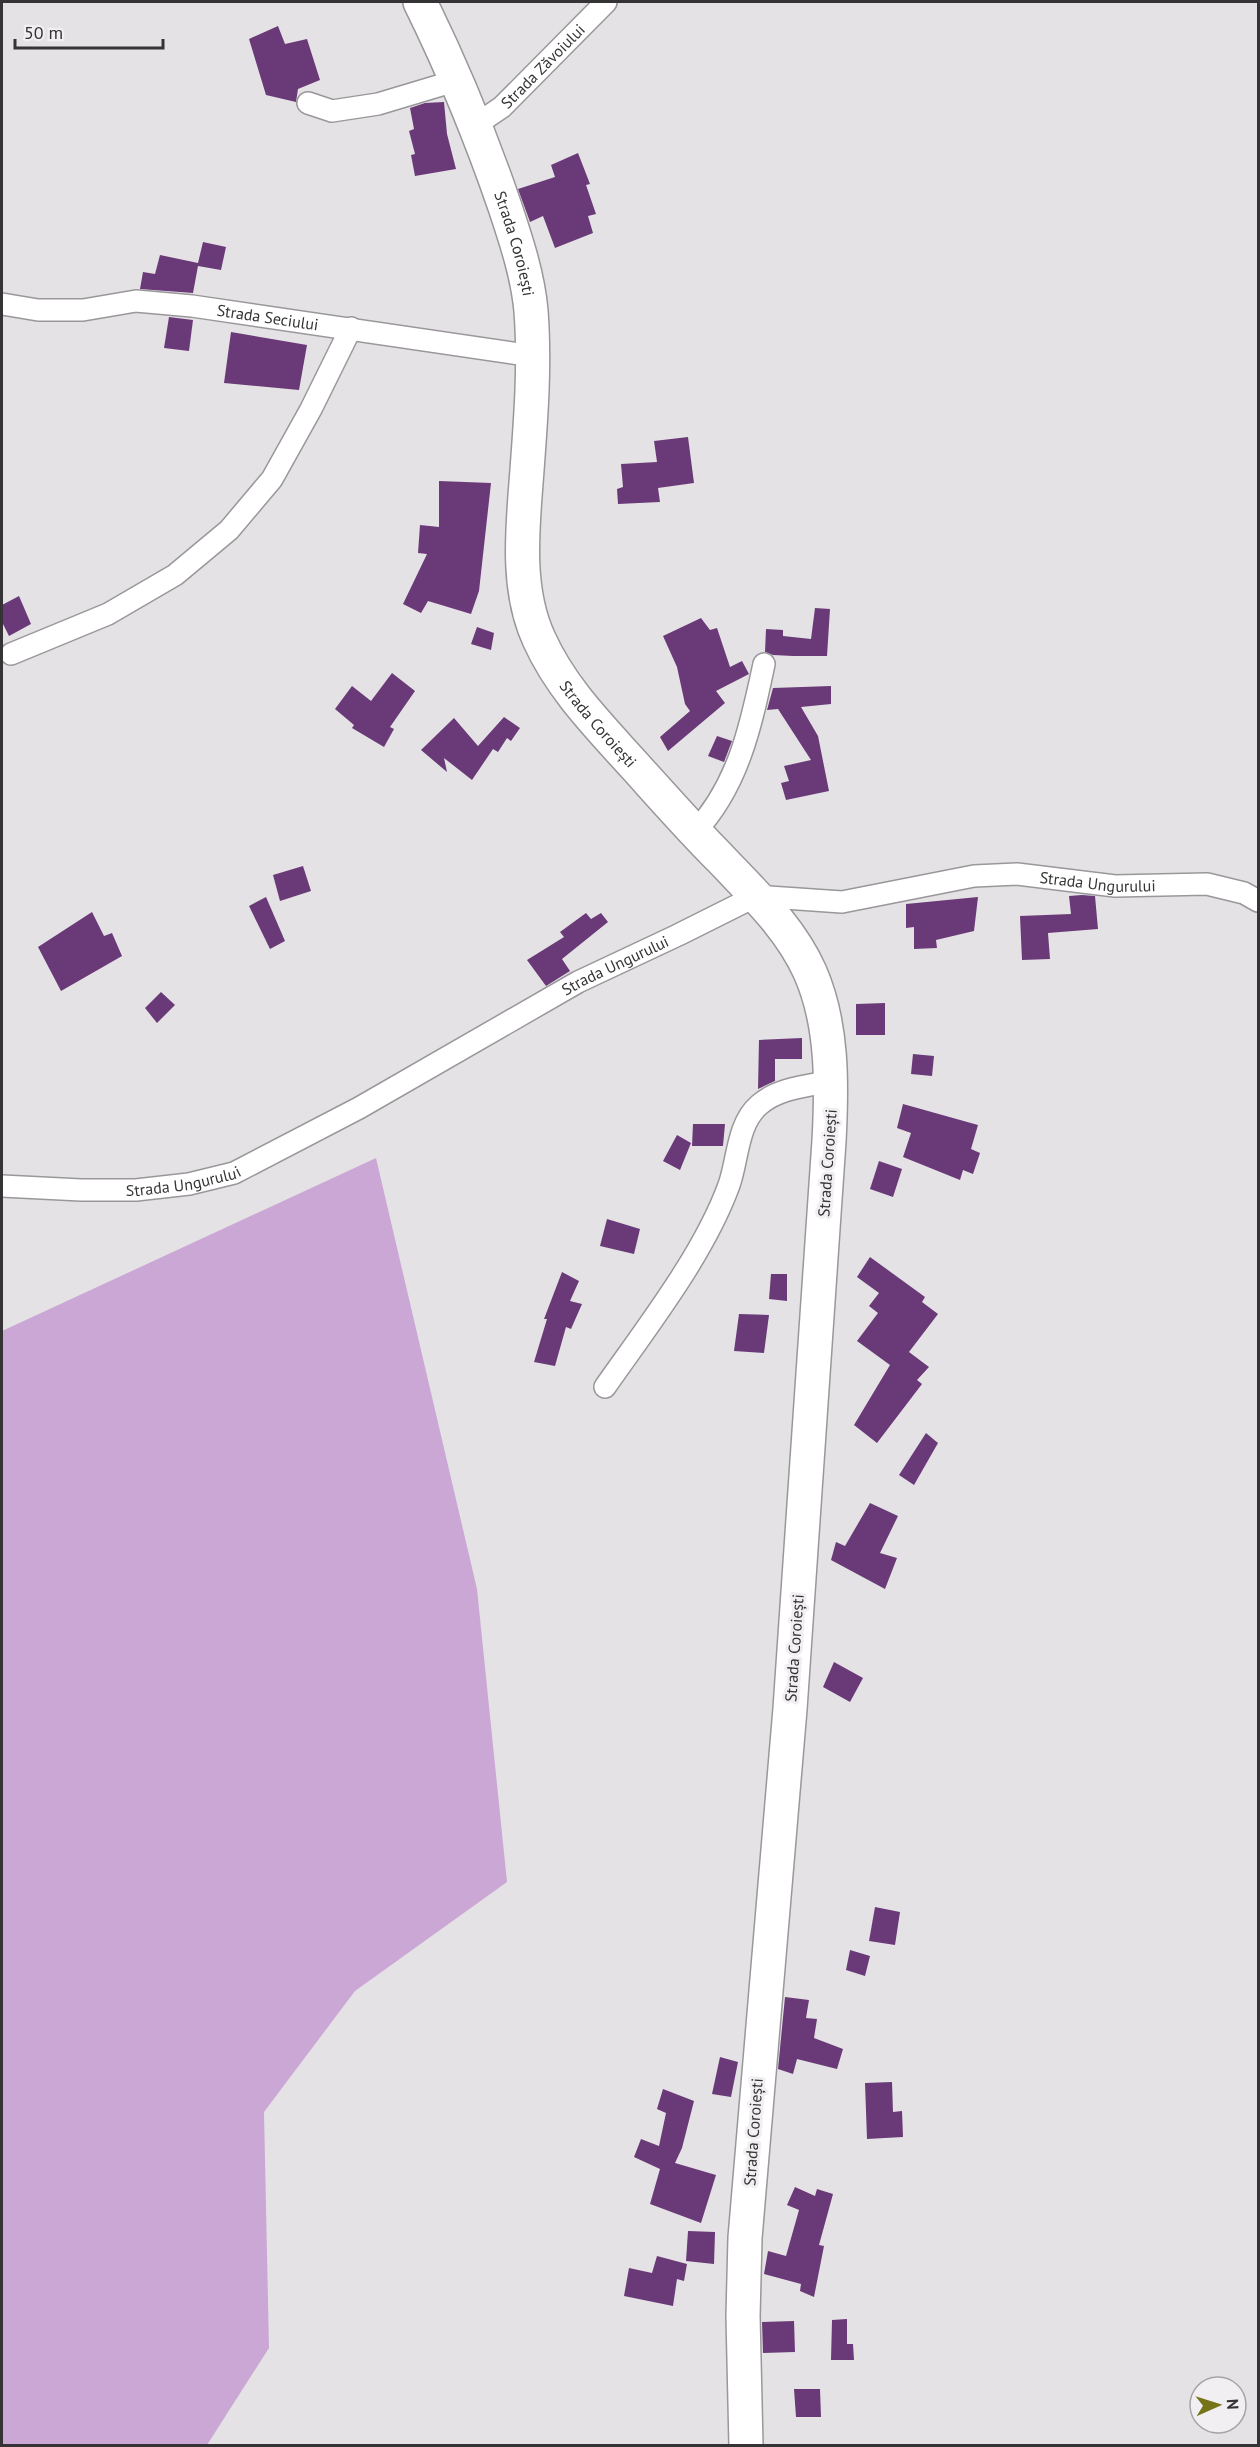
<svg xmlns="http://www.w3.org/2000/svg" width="1260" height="2447" viewBox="0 0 1260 2447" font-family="'PT Sans',sans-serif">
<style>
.green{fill:#cba7d5}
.building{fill:#693a77}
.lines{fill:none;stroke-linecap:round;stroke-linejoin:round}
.minor-casing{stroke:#9a979b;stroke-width:24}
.primary-casing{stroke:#9a979b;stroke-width:36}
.minor{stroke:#fff;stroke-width:21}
.primary{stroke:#fff;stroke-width:33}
.labels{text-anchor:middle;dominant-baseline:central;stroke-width:6;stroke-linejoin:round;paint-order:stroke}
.street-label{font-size:16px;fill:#353335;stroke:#f2eff3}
</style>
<rect width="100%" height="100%" fill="#e5e2e6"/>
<path class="green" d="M376,1158L477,1589L507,1882L355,1991L264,2112L269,2348L207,2445H2V1331Z"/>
<g class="building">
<path d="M278,26L285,44L307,39L320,80L298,89L296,102L266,95L249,39Z"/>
<path d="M444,102L447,134L456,169L415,176L411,155L415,154L409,131L414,129L410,108L425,103Z"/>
<path d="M578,153L590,184L586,185L596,214L588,216L593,233L555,248L543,216L530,222L518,189L555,177L551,165Z"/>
<path d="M203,242L226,247L221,270L198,266L193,293L140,289L143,272L155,274L160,255L198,263Z"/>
<path d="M169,317L193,320L189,351L164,348Z"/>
<path d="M231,332L307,345L299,390L224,383Z"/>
<path d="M688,437L694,483L658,488L660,502L618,504L617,489L623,487L621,464L657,462L654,441Z"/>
<path d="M439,481L491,483L479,591L471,614L428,601L421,613L403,604L427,554L418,553L420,525L439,527Z"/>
<path d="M19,596L31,624L9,636L2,622V605Z"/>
<path d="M815,608L830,609L827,656H793L773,655L765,652L766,629L783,630V636L811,639Z"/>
<path d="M701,618L710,630L717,628L730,667L742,661L749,674L716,691L725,703L668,751L660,737L690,711L685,704L677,667L663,636Z"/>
<path d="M477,627L494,633L491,650L471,644Z"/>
<path d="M392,673L415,691L390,727L394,729L384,747L352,728L354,725L335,709L352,686L371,701Z"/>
<path d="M831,686V704L801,707L818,736L829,791L786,800L781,783L789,781L784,766L811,760L778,709L767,710L773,688Z"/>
<path d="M504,717L520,728L511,741L507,738L498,752L493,749L472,780L444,758L447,772L421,750L454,718L478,746Z"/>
<path d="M717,736L732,741L724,762L708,756Z"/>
<path d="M303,866L311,891L280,901L273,875Z"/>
<path d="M1082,895L1095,896L1098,929L1048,933L1050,959L1022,960L1020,916L1071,914L1069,896Z"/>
<path d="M266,897L285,941L270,949L249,906Z"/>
<path d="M978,897L974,931L936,940L937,948L914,949V927L906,928V904Z"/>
<path d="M92,912L104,936L112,933L122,956L61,991L38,947Z"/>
<path d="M586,913L591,919L601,913L608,922L562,959L570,971L546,986L527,960L564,937L560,932Z"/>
<path d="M161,992L175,1005L157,1023L145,1008Z"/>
<path d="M885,1003V1035H856V1004Z"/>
<path d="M802,1038V1059H775V1081L758,1089L759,1040Z"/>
<path d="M913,1054L934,1056L932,1076L911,1074Z"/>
<path d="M903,1104L978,1125L971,1149L980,1153L973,1174L963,1170L960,1180L903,1157L911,1133L897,1128Z"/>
<path d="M693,1124H725L723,1146H692Z"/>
<path d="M677,1135L691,1143L680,1170L663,1161Z"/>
<path d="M879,1161L902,1169L893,1197L870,1189Z"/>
<path d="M607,1219L640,1229L634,1254L600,1246Z"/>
<path d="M870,1257L925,1297L922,1302L938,1314L909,1352L929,1367L917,1380L922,1384L877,1443L854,1425L890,1365L857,1341L878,1313L869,1306L879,1293L857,1277Z"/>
<path d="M562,1272L579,1281L570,1301L582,1304L571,1329L566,1327L555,1366L534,1362L547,1319H544Z"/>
<path d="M771,1274H787V1301L769,1299Z"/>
<path d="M739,1314L769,1315L764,1353L734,1351Z"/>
<path d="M926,1433L938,1443L914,1485L899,1475Z"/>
<path d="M870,1503L898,1516L880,1553L897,1558L885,1589L831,1560L836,1542L845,1546Z"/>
<path d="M834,1662L863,1678L850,1702L823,1687Z"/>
<path d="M875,1907L900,1912L895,1945L869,1941Z"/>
<path d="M850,1950L870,1956L865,1976L846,1970Z"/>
<path d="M785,1997L809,2000L806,2018L817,2019L814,2038L843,2049L837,2069L797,2059L793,2074L778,2069Z"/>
<path d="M720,2057L738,2062L731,2097L712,2094Z"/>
<path d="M892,2082L893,2112L902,2111L903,2137L867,2139L865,2083Z"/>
<path d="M663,2089L694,2101L682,2148L675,2163L716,2175L701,2223L650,2204L660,2169L634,2157L641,2139L659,2146L666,2113L657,2109Z"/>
<path d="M795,2187L815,2196L817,2189L833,2194L819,2245L824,2246L814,2297L800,2291L801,2284L764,2274L768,2251L786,2256L799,2210L787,2205Z"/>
<path d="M688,2231L715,2232L714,2264L686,2261Z"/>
<path d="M657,2256L687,2264L684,2281L677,2279L673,2306L624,2296L629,2268L652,2273Z"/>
<path d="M847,2319V2344H853L854,2360H831L832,2320Z"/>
<path d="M794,2321L795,2352L763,2353L762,2322Z"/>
<path d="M794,2389H820L821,2417H796Z"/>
</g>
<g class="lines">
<g class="minor-casing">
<g id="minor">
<path d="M308,103L332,111L378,104L458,80"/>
<path id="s1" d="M477,124L502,107L606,2"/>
<path id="s2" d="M2,304L38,310H83L136,301L192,306L533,356"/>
<path d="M11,654L108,614L175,575L229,530L272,479L311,409L351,328"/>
<path d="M694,833C739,785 751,725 764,664"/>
<path id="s3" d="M2,1186L81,1190H136L189,1184L234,1173L359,1108L578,982L678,935L756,896L842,902L974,876L1017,874L1115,886L1207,884L1244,893L1258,901"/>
<path d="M605,1387C647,1327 704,1254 729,1185C738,1160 737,1124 759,1105C778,1088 808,1086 832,1081"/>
</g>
</g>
<g class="primary-casing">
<g id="primary">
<path id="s4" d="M420,2C454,71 480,134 505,207C516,240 528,276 531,311C535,364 531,417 527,470C523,525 515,587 539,639C561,688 598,725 634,765C662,796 690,828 720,858C753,893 790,927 810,972C833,1024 832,1085 829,1141L790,1709L745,2238L743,2316L746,2446"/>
</g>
</g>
<use href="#minor" class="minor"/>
<use href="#primary" class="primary"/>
</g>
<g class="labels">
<g class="street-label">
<text stroke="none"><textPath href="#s1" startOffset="88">Strada Zăvoiului</textPath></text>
<text stroke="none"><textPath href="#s4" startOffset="260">Strada Coroiești</textPath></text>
<text stroke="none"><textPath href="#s2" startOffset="268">Strada Seciului</textPath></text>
<text stroke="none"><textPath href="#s4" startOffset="764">Strada Coroiești</textPath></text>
<text stroke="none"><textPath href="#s3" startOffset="1170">Strada Ungurului</textPath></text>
<text stroke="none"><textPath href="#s3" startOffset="668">Strada Ungurului</textPath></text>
<text transform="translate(827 1163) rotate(-86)">Strada Coroiești</text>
<text stroke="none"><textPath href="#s3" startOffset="182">Strada Ungurului</textPath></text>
<text transform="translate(794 1648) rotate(-86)">Strada Coroiești</text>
<text transform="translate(753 2132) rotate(-86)">Strada Coroiești</text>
</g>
</g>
<rect width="1260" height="2447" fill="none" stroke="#353335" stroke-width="6"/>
<g transform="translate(1218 2405) rotate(87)"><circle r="28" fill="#f2eff3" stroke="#a6a4a7" stroke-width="1.5"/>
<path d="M0-4.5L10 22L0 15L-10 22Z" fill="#767419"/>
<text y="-9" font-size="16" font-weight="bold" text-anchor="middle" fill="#353335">N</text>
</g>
<path d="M15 39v9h148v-9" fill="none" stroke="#353335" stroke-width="3"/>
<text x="24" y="39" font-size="18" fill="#353335" stroke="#f2eff3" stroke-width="4.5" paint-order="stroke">50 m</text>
</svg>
